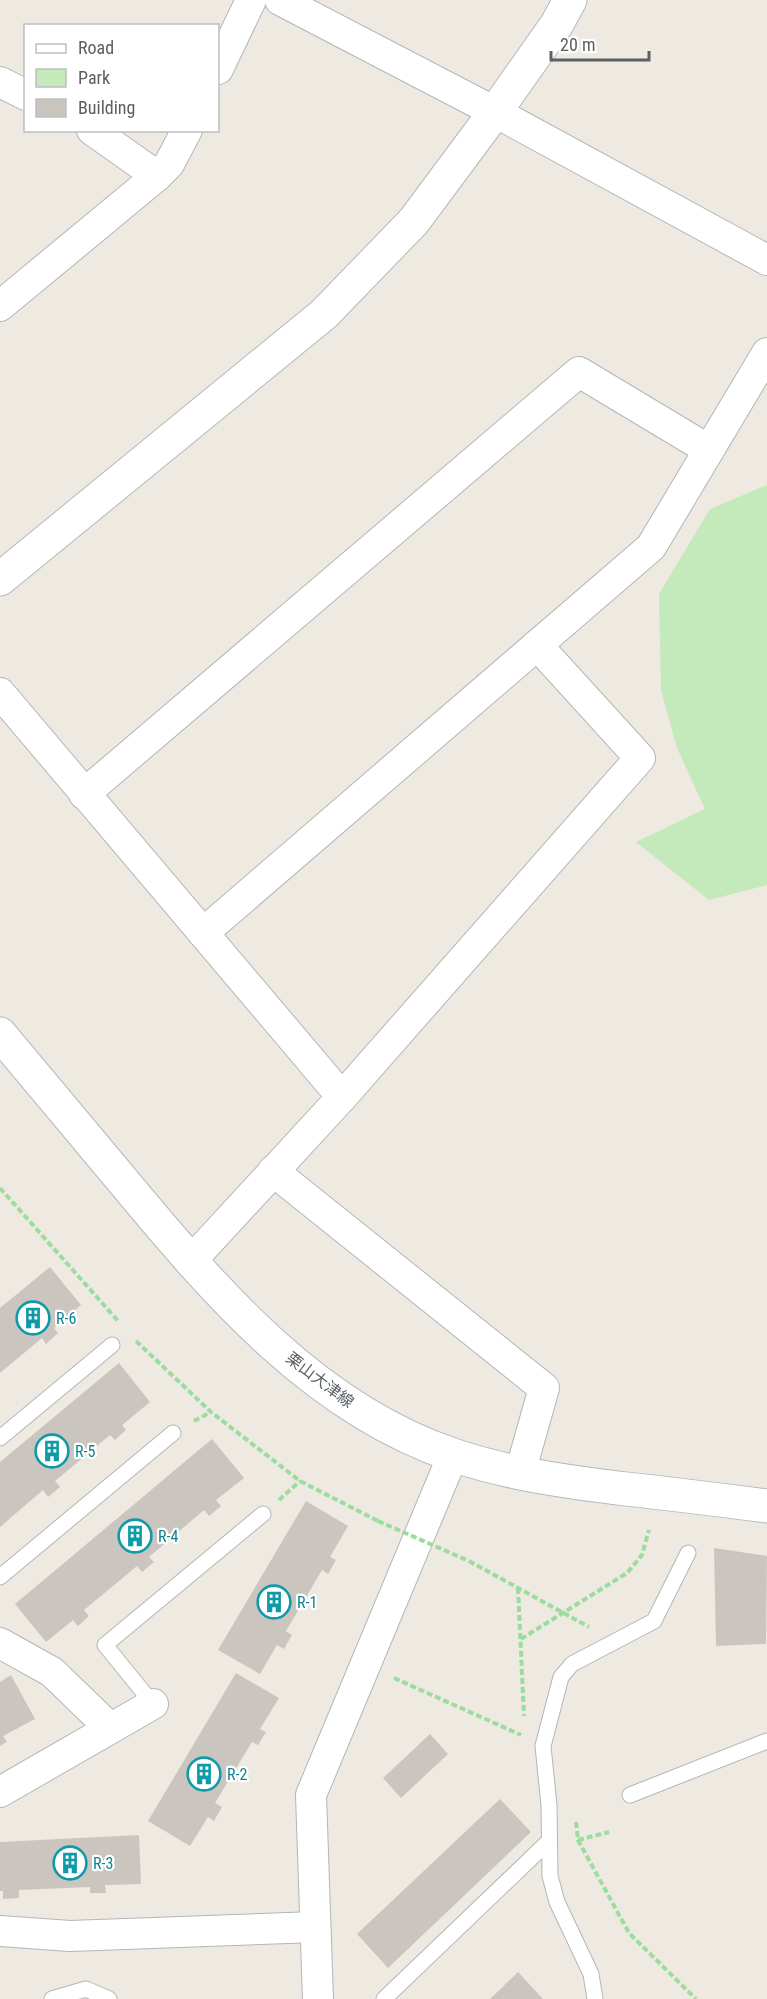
<svg xmlns="http://www.w3.org/2000/svg" width="767" height="1999" viewBox="0 0 767 1999" font-family="'Roboto Condensed','Noto Sans JP',sans-serif">
<style>
.green{fill:#c4e9ba}
.building{fill:#cbc5c0}
.lines{fill:none;stroke-linecap:round;stroke-linejoin:round}
.lane-casing{stroke:#b2b6ba;stroke-width:17}
.street-casing{stroke:#b2b6ba;stroke-width:32}
.secondary-casing{stroke:#b3b9be;stroke-width:35}
.path{stroke:#9cdc9f;stroke-width:4;stroke-dasharray:6 3;stroke-linecap:butt}
.lane{stroke:#fff;stroke-width:15}
.street{stroke:#fff;stroke-width:30}
.secondary{stroke:#fff;stroke-width:33}
.path-bridge{stroke:#9cdc9f;stroke-width:4;stroke-dasharray:6 3;stroke-linecap:butt}
.labels{text-anchor:middle;dominant-baseline:central;stroke-width:4.5;stroke-linejoin:round;paint-order:stroke}
.culture-label{font-size:16px;fill:#0d838f;stroke:#fff;text-anchor:start}
.street-label{font-size:16px;fill:#5a6064;stroke:#fff}
</style>
<rect width="100%" height="100%" fill="#eee9e1"/>
<path class="green" d="M767,485V885L709,900L636,842L705,809L677,748L661,690L659,594L710,509Z"/>
<g class="building">
<path d="M50,1267L81,1305L54,1328L58,1333L46,1344L42,1338L0,1373V1308Z"/>
<path d="M119,1363L150,1402L122,1425L126,1430L115,1440L110,1435L55,1481L60,1487L48,1497L43,1490L0,1527V1462Z"/>
<path d="M212,1439L244,1478L216,1500L221,1506L209,1516L204,1510L149,1557L154,1562L142,1572L137,1566L84,1610L89,1616L78,1626L73,1620L46,1642L15,1604Z"/>
<path d="M306,1501L348,1526L330,1557L336,1560L328,1574L322,1570L286,1631L292,1635L284,1649L277,1645L260,1674L218,1650Z"/>
<path d="M714,1548L767,1556L766,1644L716,1646Z"/>
<path d="M236,1673L279,1698L260,1729L266,1732L258,1745L252,1742L215,1803L222,1807L214,1821L208,1817L190,1846L148,1821Z"/>
<path d="M11,1675L35,1719L3,1736L7,1742L0,1746V1682Z"/>
<path d="M430,1734L448,1754L401,1798L383,1778Z"/>
<path d="M500,1799L531,1832L388,1968L357,1934Z"/>
<path d="M139,1835L141,1884L105,1885L106,1893H90V1887L19,1890V1898L3,1899V1891H0V1842Z"/>
<path d="M518,1972L543,1999H490Z"/>
</g>
<g class="lines">
<g class="lane-casing">
<g id="lane">
<path d="M0,1438L112,1345"/>
<path d="M0,1577L173,1433"/>
<path d="M153,1704L105,1645L263,1514"/>
<path d="M630,1795L767,1741"/>
<path d="M52,1999L86,1989L109,1999"/>
<path d="M384,1999L549,1841"/>
<path d="M595,1999L591,1974L557,1902L550,1876L549,1805L543,1746L561,1677L572,1664L654,1621L688,1553"/>
</g>
</g>
<g class="street-casing">
<g id="street">
<path d="M280,0L495,112L767,260"/>
<path d="M218,69L251,0"/>
<path d="M0,82L26,95"/>
<path d="M92,130L157,176"/>
<path d="M0,306L157,176L169,164L187,130"/>
<path d="M0,693L342,1097L190,1262"/>
<path d="M84,794L579,372L709,450"/>
<path d="M203,933L651,547L767,353"/>
<path d="M342,1097L640,758L537,645"/>
<path d="M273,1171L544,1388L520,1473"/>
<path d="M0,1643L52,1672L110,1728"/>
<path d="M0,1792L153,1704"/>
<path d="M0,1931L70,1936L315,1927"/>
<path d="M318,1999L311,1795L453,1455"/>
</g>
</g>
<g class="secondary-casing">
<g id="secondary">
<path d="M0,579L324,314L414,221L495,112L557,24L570,0"/>
<path d="M0,1034C43,1085 85,1136 128,1187C218,1295 316,1409 453,1455C509,1474 568,1482 626,1489C673,1494 720,1500 767,1506"/>
</g>
</g>
<g class="path">
<path d="M0,1188L119,1322"/>
<path d="M136,1341L211,1412L300,1481L378,1521"/>
<path d="M194,1421L211,1412"/>
<path d="M279,1500L300,1481"/>
<path d="M469,1561L589,1627"/>
<path d="M518,1588L524,1716"/>
<path d="M521,1639L627,1573L642,1555L649,1530"/>
<path d="M394,1678L521,1735"/>
<path d="M576,1822L578,1840L629,1933L696,1999"/>
<path d="M578,1840L609,1832"/>
</g>
<use href="#lane" class="lane"/>
<use href="#street" class="street"/>
<use href="#secondary" class="secondary"/>
<path class="path-bridge" d="M378,1521L469,1561"/>
</g>
<defs>
<g id="building-ring" transform="scale(1.725)"><circle r="9.5" fill="#fff" stroke="#0f9aa8" stroke-width="1.5"/><path d="M-4-6H4V6H1V3H-1V6H-4ZM-2.5-4.3h1.7v1.8h-1.7ZM.8-4.3h1.7v1.8H.8ZM-2.5-1h1.7V.8h-1.7ZM.8-1h1.7V.8H.8Z" fill="#0f9aa8"/></g>
</defs>
<g fill-rule="evenodd">
<use href="#building-ring" x="33" y="1318"/>
<use href="#building-ring" x="52" y="1451"/>
<use href="#building-ring" x="135" y="1536"/>
<use href="#building-ring" x="274" y="1602"/>
<use href="#building-ring" x="204" y="1774"/>
<use href="#building-ring" x="70" y="1863"/>
</g>
<g class="labels">
<g class="culture-label">
<text x="56" y="1318">R-6</text>
<text x="75" y="1451">R-5</text>
<text x="158" y="1536">R-4</text>
<text x="297" y="1602">R-1</text>
<text x="227" y="1774">R-2</text>
<text x="93" y="1863">R-3</text>
</g>
<g class="street-label">
<text transform="translate(320 1380) rotate(37)">栗山大津線</text>
</g>
</g>
<rect x="24" y="24" width="195" height="108" fill="#ffffff" stroke="#bdbfc1" stroke-width="1.5"/>
<rect x="36" y="44" width="30" height="9" fill="#ffffff" stroke="#bdbfc1" stroke-width="1.5"/>
<text x="78" y="54" font-size="18" fill="#5a6064">Road</text>
<rect x="36" y="69" width="30" height="18" fill="#c4e9ba" stroke="#bdbfc1" stroke-width="1.5"/>
<text x="78" y="84" font-size="18" fill="#5a6064">Park</text>
<rect x="36" y="99" width="30" height="18" fill="#cbc5c0" stroke="#bdbfc1" stroke-width="1.5"/>
<text x="78" y="114" font-size="18" fill="#5a6064">Building</text>
<path d="M551 51v9h98v-9" fill="none" stroke="#5a6064" stroke-width="3"/>
<text x="560" y="51" font-size="18" fill="#5a6064" stroke="#ffffff" stroke-width="4.5" paint-order="stroke">20 m</text>
</svg>
